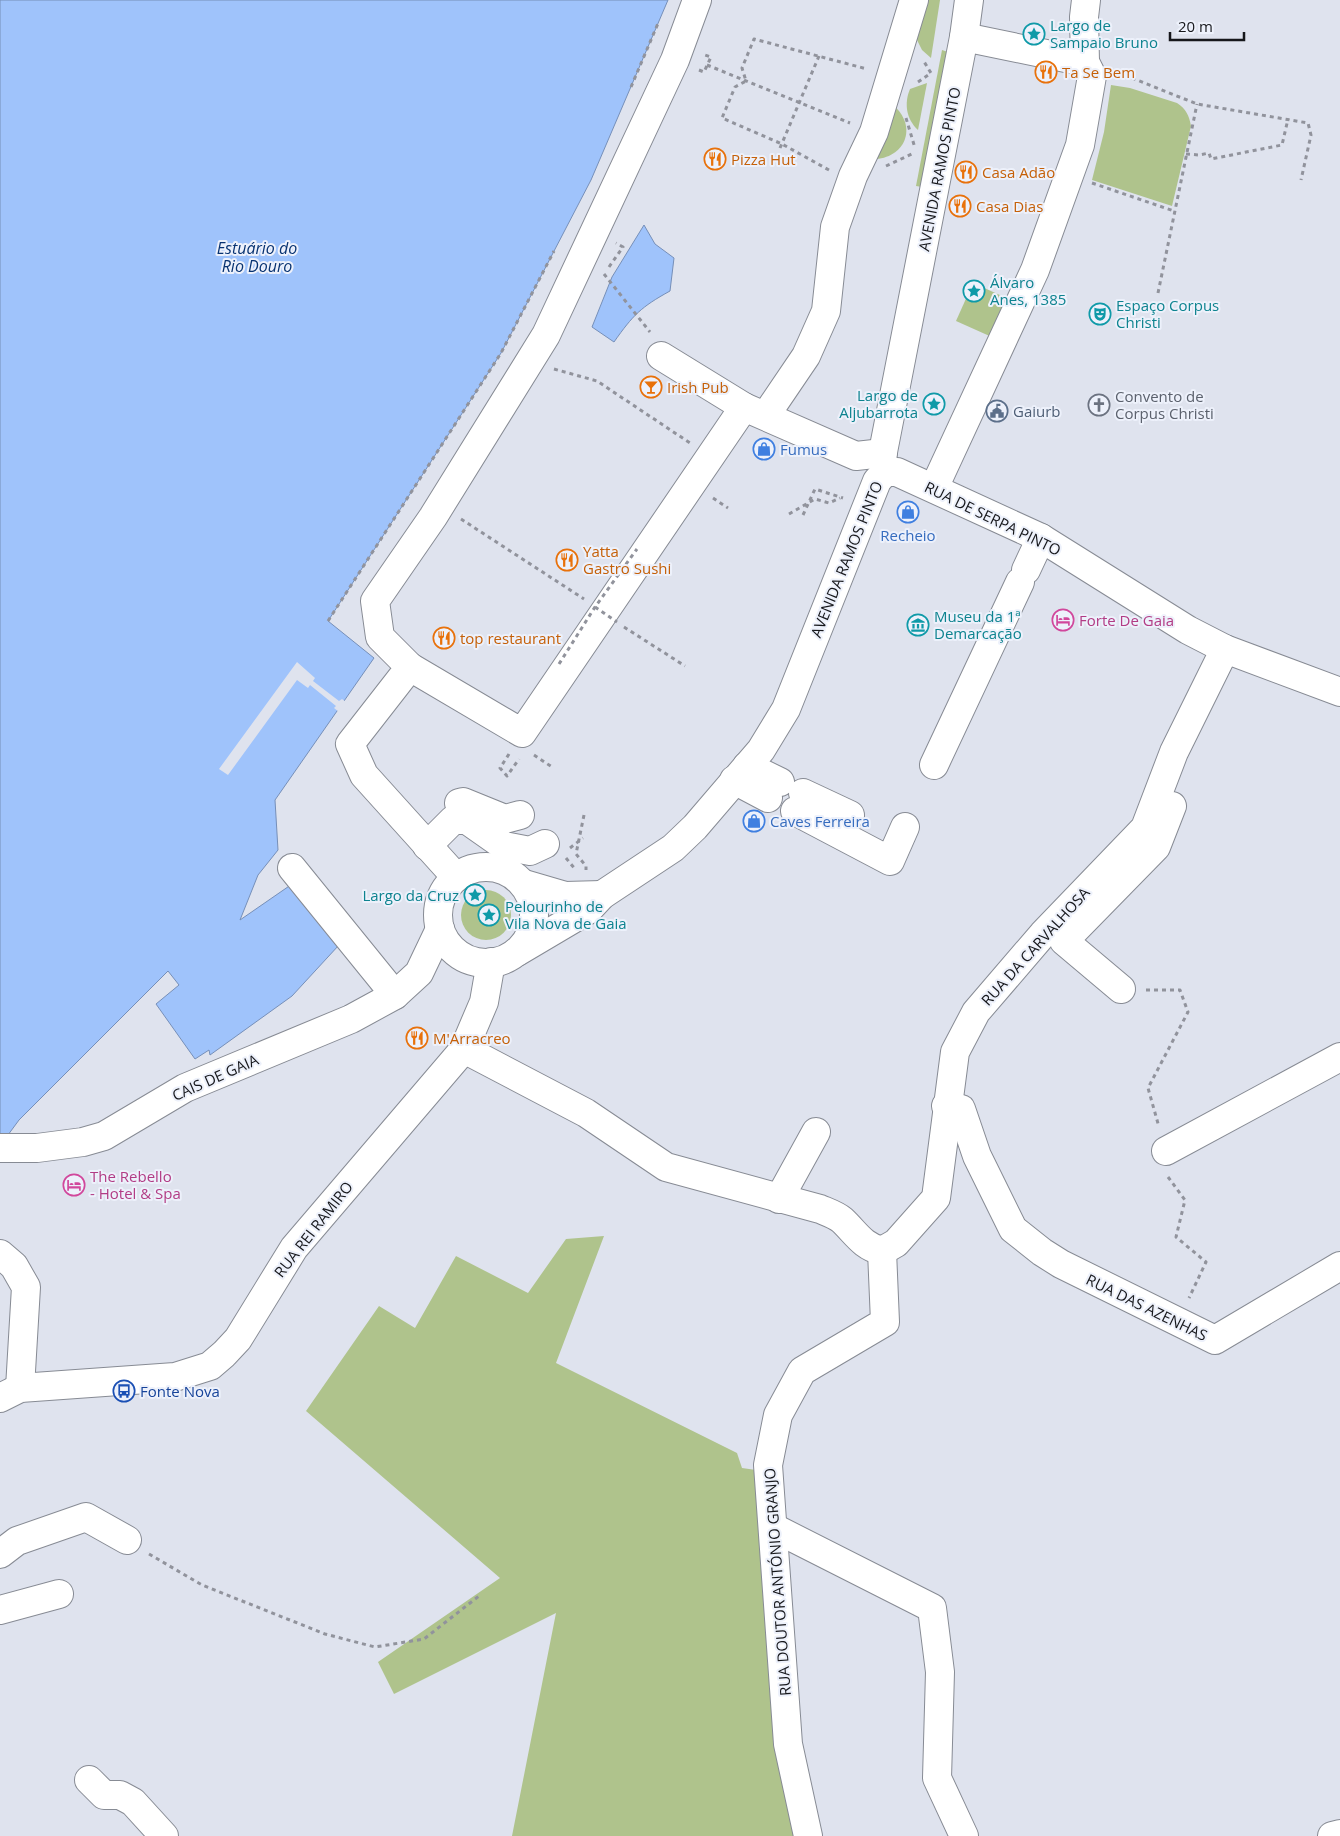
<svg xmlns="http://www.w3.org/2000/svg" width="1340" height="1836" viewBox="0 0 1340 1836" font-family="'Open Sans',sans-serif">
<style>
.green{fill:#afc38c}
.water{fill:#9fc3fb;stroke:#768fb8}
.pier{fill:#dfe3ee}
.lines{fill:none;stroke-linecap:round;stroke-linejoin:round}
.minor-casing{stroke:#878b94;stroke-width:30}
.major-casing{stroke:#878b94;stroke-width:30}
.path{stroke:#91939c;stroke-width:3;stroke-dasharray:4 4;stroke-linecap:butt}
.minor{stroke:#fff;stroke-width:28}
.major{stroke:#fff;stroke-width:28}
.path-bridge{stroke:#91939c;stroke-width:3;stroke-dasharray:4 4;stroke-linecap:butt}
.labels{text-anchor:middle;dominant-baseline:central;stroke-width:4;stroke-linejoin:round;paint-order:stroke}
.culture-label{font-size:15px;fill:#0d838f;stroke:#edf1fb;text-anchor:start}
.food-label{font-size:15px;fill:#c56008;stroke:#edf1fb;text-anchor:start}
.street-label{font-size:15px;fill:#16171b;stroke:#edf1fb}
.worship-label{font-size:15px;fill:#5b616d;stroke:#edf1fb;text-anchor:start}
.service-label{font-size:15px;fill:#4e5e75;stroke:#edf1fb;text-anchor:start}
.shop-label{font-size:15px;fill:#366cbe;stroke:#edf1fb;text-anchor:start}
.hotel-label{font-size:15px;fill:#b23c85;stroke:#edf1fb;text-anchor:start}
.transit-label{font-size:15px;fill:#164399;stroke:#edf1fb;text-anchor:start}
.water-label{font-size:16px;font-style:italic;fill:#083372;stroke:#edf1fb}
</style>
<rect width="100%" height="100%" fill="#dfe3ee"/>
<g class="green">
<path d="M925,0H940L931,58L922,50L914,34Z"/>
<path d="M942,50L948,52L922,187L916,186Z"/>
<path d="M927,83L918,130C906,119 904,103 910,89Z"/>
<path d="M1111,85L1130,88L1177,103C1186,109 1189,115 1191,126L1172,206L1092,180L1104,132Z"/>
<path d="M892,104C920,127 904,161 870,159Z"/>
<path d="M973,283L1011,300L994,338L956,321Z"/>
<circle cx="486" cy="915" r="25"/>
<path d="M604,1236L556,1363L737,1453L742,1468L756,1470L798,1836H512L556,1613L394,1694L378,1662L500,1578L306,1411L379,1306L415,1328L456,1256L528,1293L566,1239Z"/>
</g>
<g class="water">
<path d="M0,0H668L591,180L501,353L328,621L374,658L275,800L278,850L258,875L240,920L295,882L339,945L292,996L210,1055L209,1050L195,1059L156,1004L179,985L168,971L19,1120L5,1139H0Z"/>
<path d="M644,225L655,244L674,258L670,291C641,307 633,315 614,342L592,327L612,277Z"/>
</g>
<path class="pier" d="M297,662L315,678L313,681L339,701L342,699L346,702L339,712L334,708L336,706L310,685L308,688L297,680L228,775L219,769Z"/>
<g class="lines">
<g class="minor-casing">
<g id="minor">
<path d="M964,37L1085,62"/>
<path d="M661,356L744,407"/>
<path d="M766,415L806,356L826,311L835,227L853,176L874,132L914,0"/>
<path d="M885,471L882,457L964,37L969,0"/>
<path d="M934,488L1035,270L1080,145L1092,76L1085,62L1084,17L1086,0"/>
<path d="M1026,570L1041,538"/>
<path d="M410,667L522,733L744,407L856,456L883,453"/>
<path d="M934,765L1020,582"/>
<path d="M747,766L780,782"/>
<path d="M734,780L768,798"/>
<path d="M803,793L850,815"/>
<path d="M459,803L463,802L505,819L520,815"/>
<path d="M795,811L890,861L905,827"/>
<path d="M427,846L453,820H467L504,846L530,851L545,844"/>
<path d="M292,868L395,995"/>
<path d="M456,877L364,775L350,744L410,667L380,637L375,601L433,517L546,335L675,60L697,0"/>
<path d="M524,884L565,896L602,895"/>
<path d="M517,952L588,910L602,895L673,848L695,827L761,750L786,709L877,481L885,472H897L1041,538L1188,630L1225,649L1340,692"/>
<path d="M1121,989L1064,941L1156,847L1172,806"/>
<path d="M464,1049L586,1113L666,1167L820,1209C827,1212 836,1215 842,1220C856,1233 862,1246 882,1251"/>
<path d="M946,1106L961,1109L977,1156L1013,1229L1042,1252L1061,1264L1215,1340L1340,1266"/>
<path d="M1166,1151L1340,1057"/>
<path d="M779,1199L816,1132"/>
<path d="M882,1251L896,1243L936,1198L955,1052L976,1012L1043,934L1145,828L1174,752L1225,649"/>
<path d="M0,1254L14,1266L26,1287L20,1388"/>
<path d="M0,1398L20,1388L175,1377L210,1366L224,1354L238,1339L294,1248L464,1049L484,1002L491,962"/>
<path d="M774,1528L932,1608L940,1672L937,1778L964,1836"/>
<path d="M0,1554L17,1541L86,1517L127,1540"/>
<path d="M0,1610L59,1594"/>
<path d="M89,1780L104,1795H120L133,1802L164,1836"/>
<path d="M808,1836L788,1744L768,1465L778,1415L802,1371L885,1322L882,1251"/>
<path d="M1332,1836L1340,1834"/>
</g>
</g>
<g class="major-casing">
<g id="major">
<circle cx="486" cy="915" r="48"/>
<path d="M0,1148H37L83,1142L104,1136L185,1088L351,1019L395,995L419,973L440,929"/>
</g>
</g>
<g class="path">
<path d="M707,65L850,123"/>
<path d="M699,70L704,72L711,57L705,55"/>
<path d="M1117,72L1197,104L1308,123L1311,135L1301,180"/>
<path d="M918,82L931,73L923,60"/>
<path d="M631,87L659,21"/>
<path d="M906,118L915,148"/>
<path d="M780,148L819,56"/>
<path d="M1186,154L1199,155L1209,153L1211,159L1282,145L1288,119"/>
<path d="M886,166L914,153"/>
<path d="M829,170L782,144L722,118L735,87L746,81L742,68L754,39L867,69"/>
<path d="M1092,183L1174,211"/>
<path d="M609,267L623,247L616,243"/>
<path d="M604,274L650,332"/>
<path d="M1158,293L1197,104"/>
<path d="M554,369L597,381L690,443"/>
<path d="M713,498L728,508"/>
<path d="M789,514L815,499L829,503L840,498"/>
<path d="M803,515L815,489L843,498"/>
<path d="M461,519L584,599"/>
<path d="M328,621L501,353L554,251"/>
<path d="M624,627L685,666"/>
<path d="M509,754L500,768L507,776L519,759"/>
<path d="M534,755L552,767"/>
<path d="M584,815L576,854L586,866V870"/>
<path d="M570,848L583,838"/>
<path d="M566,858L575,869"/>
<path d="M1146,990H1180L1188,1012L1148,1088L1159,1127"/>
<path d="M1168,1177L1185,1200L1176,1237L1206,1262L1189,1298"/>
<path d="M149,1554L202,1585L325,1634L375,1647L424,1639L479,1596"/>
</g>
<use href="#minor" class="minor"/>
<use href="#major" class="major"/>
<g class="path-bridge">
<path d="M595,607L617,622"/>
<path d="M559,664L595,607L637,549"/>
</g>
</g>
<defs>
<g id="sight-ring" transform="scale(1.125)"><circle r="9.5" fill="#edf1fb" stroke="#0f9aa8" stroke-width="1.5"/><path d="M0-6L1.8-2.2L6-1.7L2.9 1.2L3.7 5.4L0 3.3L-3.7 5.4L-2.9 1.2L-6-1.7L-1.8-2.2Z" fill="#0f9aa8"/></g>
<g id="restaurant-ring" transform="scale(1.125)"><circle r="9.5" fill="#edf1fb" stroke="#e8710a" stroke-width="1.5"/><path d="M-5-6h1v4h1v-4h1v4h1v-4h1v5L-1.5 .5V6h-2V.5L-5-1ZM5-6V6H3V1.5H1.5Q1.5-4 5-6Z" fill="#e8710a"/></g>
<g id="theatre-ring" transform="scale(1.125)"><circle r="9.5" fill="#edf1fb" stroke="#0f9aa8" stroke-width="1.5"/><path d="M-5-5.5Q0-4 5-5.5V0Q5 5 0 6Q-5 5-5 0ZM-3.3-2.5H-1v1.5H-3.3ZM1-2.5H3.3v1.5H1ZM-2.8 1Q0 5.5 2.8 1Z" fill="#0f9aa8"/></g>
<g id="bar-ring" transform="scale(1.125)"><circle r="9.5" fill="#edf1fb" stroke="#e8710a" stroke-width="1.5"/><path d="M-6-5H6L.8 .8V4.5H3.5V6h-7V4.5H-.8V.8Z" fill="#e8710a"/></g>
<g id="church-ring" transform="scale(1.125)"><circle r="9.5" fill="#edf1fb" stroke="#6b7280" stroke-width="1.5"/><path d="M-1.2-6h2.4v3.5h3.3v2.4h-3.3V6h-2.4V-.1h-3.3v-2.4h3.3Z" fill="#6b7280"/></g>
<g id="civic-ring" transform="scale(1.125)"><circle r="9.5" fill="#edf1fb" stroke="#5c6f8a" stroke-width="1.5"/><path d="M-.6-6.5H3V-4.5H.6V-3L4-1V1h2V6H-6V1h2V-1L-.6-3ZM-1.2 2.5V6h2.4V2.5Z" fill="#5c6f8a"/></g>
<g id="shop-ring" transform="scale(1.125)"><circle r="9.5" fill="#edf1fb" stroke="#3f7fe0" stroke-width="1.5"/><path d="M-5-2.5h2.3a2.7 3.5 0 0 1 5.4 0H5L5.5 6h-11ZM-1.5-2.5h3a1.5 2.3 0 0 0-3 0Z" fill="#3f7fe0"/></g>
<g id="hotel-ring" transform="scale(1.125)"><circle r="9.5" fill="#edf1fb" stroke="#d1479c" stroke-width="1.5"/><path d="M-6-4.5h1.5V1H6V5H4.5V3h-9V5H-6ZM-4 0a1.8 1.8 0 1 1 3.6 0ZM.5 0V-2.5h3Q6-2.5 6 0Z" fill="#d1479c"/></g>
<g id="museum-ring" transform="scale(1.125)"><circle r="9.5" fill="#edf1fb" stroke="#0f9aa8" stroke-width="1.5"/><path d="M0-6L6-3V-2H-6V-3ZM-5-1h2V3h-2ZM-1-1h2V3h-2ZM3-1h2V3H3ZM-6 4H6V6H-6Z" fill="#0f9aa8"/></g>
<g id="bus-ring" transform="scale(1.125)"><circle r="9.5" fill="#edf1fb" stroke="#1a4fb4" stroke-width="1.5"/><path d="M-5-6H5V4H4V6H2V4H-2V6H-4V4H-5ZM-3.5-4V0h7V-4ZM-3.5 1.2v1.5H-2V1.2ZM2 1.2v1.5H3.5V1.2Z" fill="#1a4fb4"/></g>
</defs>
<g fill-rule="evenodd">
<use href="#sight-ring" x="1034" y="34"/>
<use href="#restaurant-ring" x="1046" y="72"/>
<use href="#restaurant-ring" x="715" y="159"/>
<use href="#restaurant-ring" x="966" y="172"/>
<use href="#restaurant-ring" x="960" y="206"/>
<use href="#sight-ring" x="974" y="291"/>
<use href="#theatre-ring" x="1100" y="314"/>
<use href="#bar-ring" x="651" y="387"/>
<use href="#sight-ring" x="934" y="404"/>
<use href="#church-ring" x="1099" y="405"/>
<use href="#civic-ring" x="997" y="411"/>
<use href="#shop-ring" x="764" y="449"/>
<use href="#shop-ring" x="908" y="512"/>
<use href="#restaurant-ring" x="567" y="560"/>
<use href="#hotel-ring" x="1063" y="620"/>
<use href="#museum-ring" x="918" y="625"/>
<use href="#restaurant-ring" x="444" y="638"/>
<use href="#shop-ring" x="754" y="821"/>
<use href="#sight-ring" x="475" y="895"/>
<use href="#sight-ring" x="489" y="915"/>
<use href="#restaurant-ring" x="417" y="1038"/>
<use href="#hotel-ring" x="74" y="1185"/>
<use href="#bus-ring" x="124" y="1391"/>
</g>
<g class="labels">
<g class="culture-label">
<text x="1050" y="25">Largo de<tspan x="1050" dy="17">Sampaio Bruno</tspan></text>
<text x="990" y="282">Álvaro<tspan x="990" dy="17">Anes, 1385</tspan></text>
<text x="1116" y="305">Espaço Corpus<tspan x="1116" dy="17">Christi</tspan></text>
<text x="918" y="395" text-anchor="end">Largo de<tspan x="918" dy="17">Aljubarrota</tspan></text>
<text x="934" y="616">Museu da 1ª<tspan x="934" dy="17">Demarcação</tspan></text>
<text x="459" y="895" text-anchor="end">Largo da Cruz</text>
<text x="505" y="906">Pelourinho de<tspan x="505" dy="17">Vila Nova de Gaia</tspan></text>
</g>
<g class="food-label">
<text x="1062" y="72">Ta Se Bem</text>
<text x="731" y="159">Pizza Hut</text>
<text x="982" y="172">Casa Adão</text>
<text x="976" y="206">Casa Dias</text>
<text x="667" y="387">Irish Pub</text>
<text x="583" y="551">Yatta<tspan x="583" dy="17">Gastro Sushi</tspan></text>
<text x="460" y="638">top restaurant</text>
<text x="433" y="1038">M'Arracreo</text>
</g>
<g class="street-label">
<text transform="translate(939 169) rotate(-79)">AVENIDA RAMOS PINTO</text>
<text transform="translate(993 518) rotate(26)">RUA DE SERPA PINTO</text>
<text transform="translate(846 559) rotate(-68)">AVENIDA RAMOS PINTO</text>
<text transform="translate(1035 946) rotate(-48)">RUA DA CARVALHOSA</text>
<text transform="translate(215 1077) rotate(-24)">CAIS DE GAIA</text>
<text transform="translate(313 1229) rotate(-52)">RUA REI RAMIRO</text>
<text transform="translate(1147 1307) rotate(26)">RUA DAS AZENHAS</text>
<text transform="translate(777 1582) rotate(-94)">RUA DOUTOR ANTÓNIO GRANJO</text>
</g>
<g class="worship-label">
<text x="1115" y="396">Convento de<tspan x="1115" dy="17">Corpus Christi</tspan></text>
</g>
<g class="service-label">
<text x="1013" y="411">Gaiurb</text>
</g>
<g class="shop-label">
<text x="780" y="449">Fumus</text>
<text x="908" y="535" text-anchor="middle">Recheio</text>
<text x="770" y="821">Caves Ferreira</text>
</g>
<g class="hotel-label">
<text x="1079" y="620">Forte De Gaia</text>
<text x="90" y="1176">The Rebello<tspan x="90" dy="17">- Hotel &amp; Spa</tspan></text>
</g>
<g class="transit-label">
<text x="140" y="1391">Fonte Nova</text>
</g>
<g class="water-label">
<text x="257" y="248">Estuário do<tspan x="257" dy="18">Rio Douro</tspan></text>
</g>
</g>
<path d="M1170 32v8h74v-8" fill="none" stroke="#16171b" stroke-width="2.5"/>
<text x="1178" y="32" font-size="15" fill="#16171b" stroke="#edf1fb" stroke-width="4" paint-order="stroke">20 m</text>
</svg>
